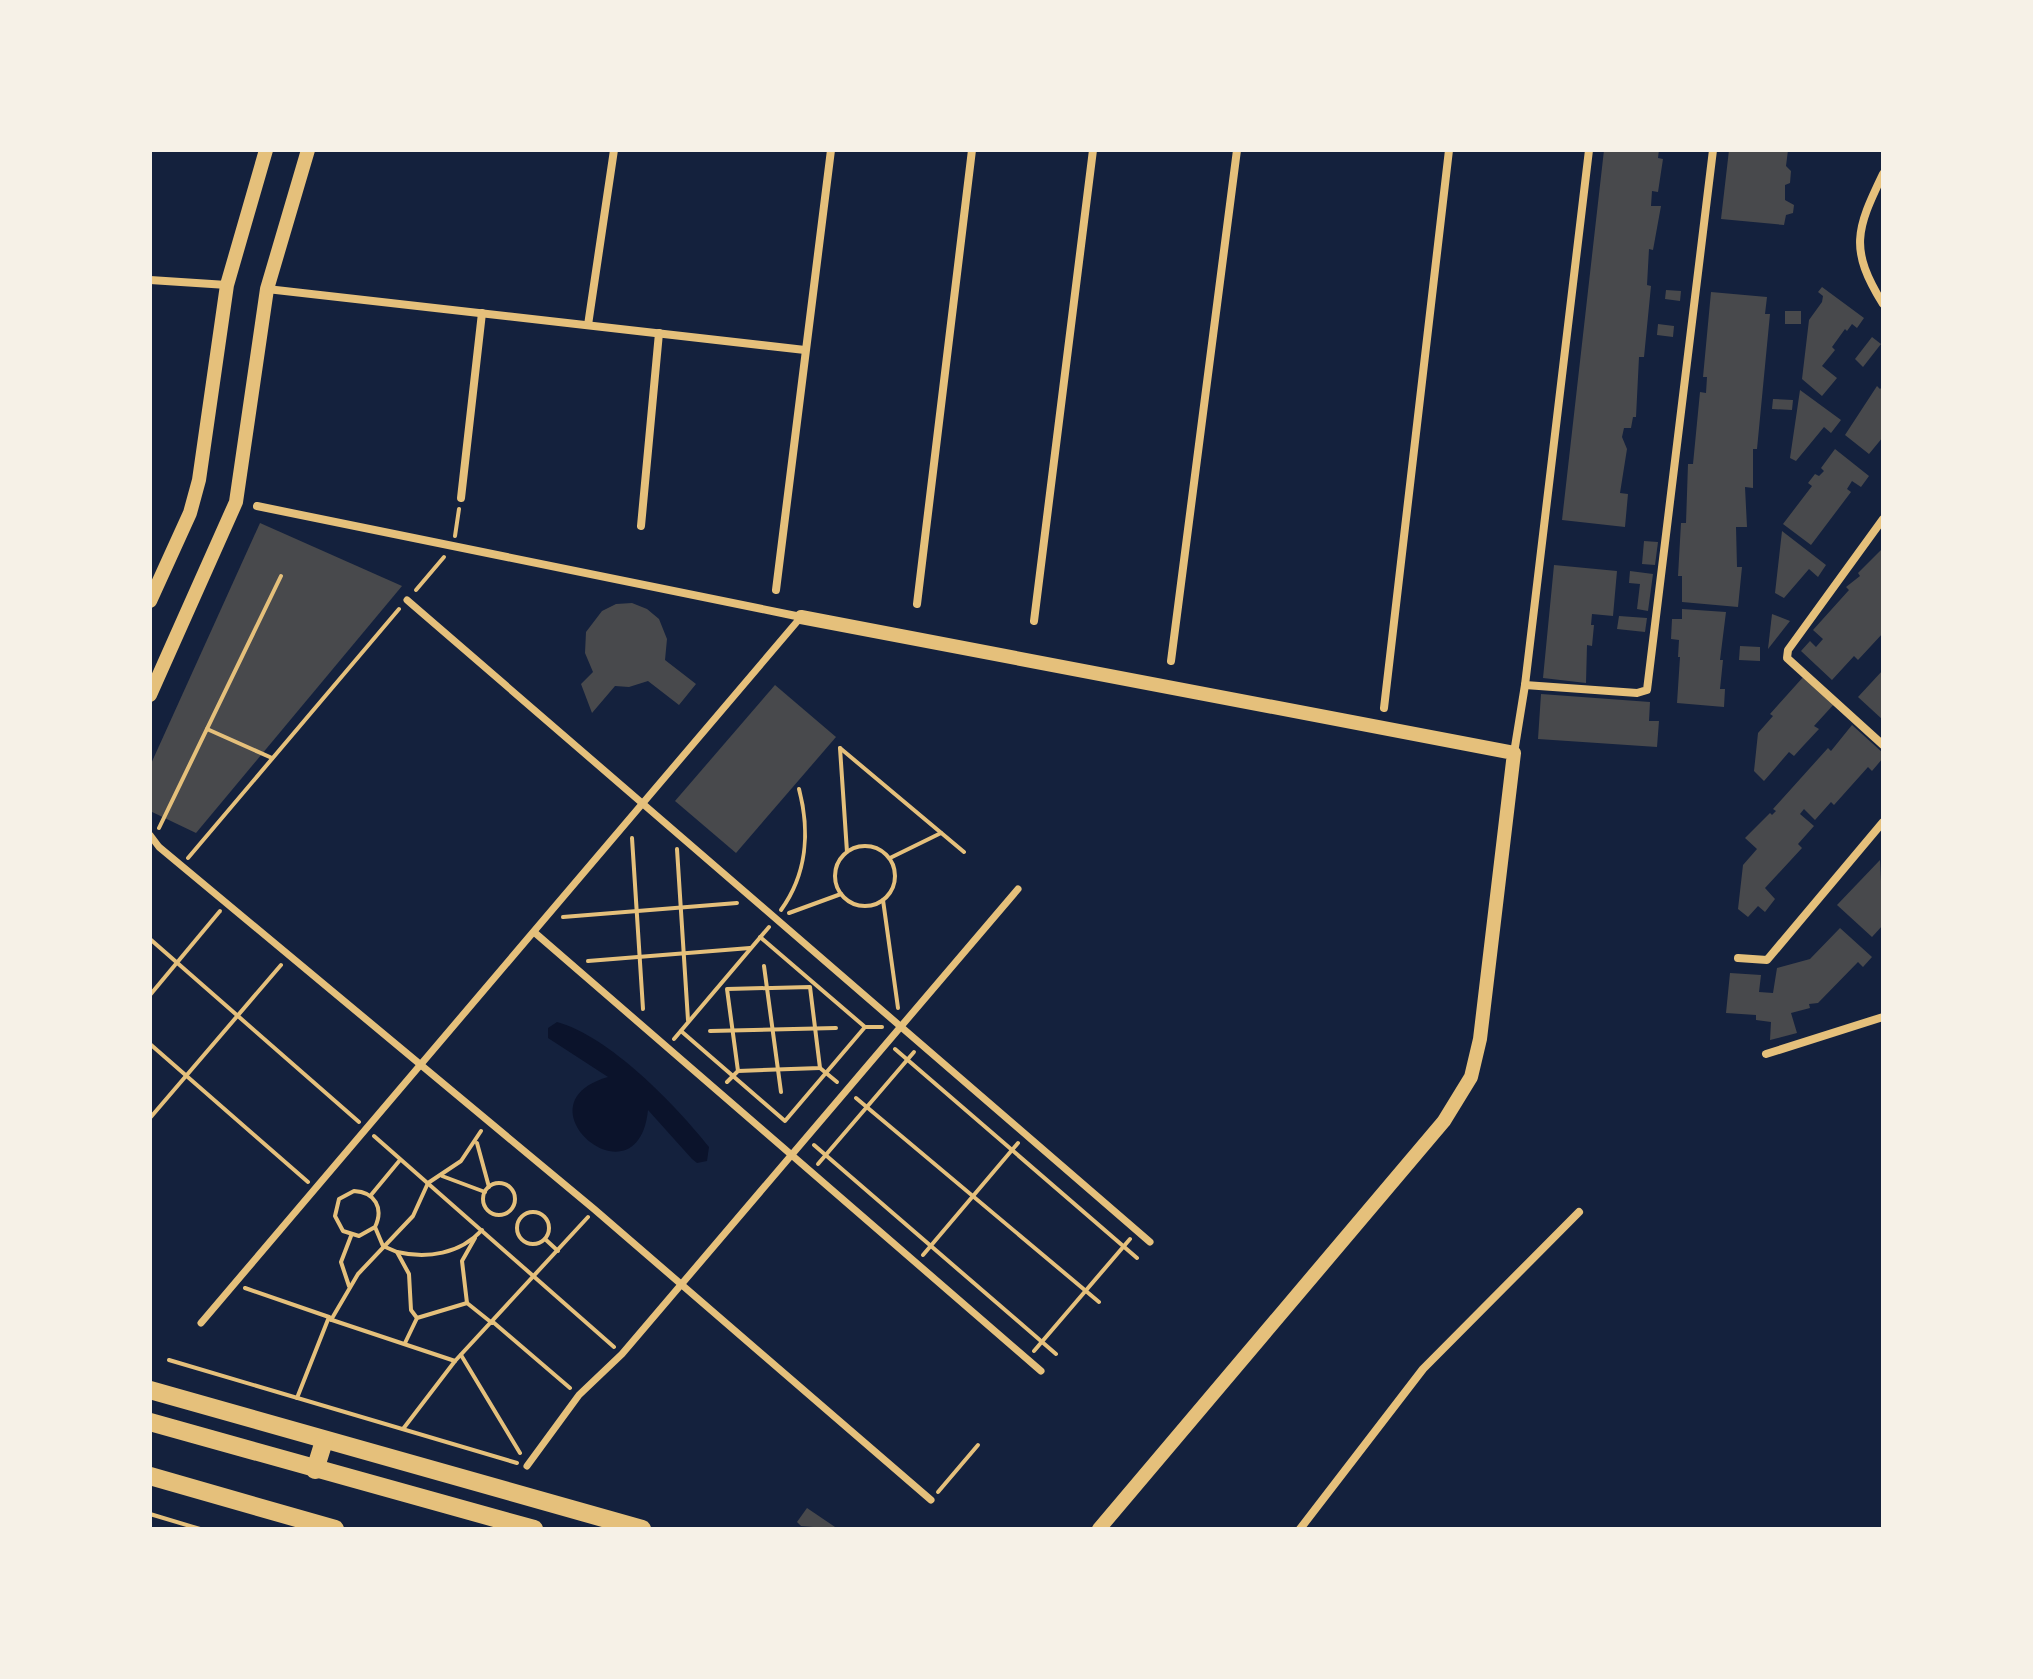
<svg xmlns="http://www.w3.org/2000/svg" width="2033" height="1679" viewBox="0 0 2033 1679" font-family="Mulish,sans-serif">
<style>
.water{fill:#0b132b}
.building{fill:#48494c}
.lines{fill:none;stroke-linecap:round;stroke-linejoin:round}
.path{stroke:#e5c07b;stroke-width:4}
.pedestrian{stroke:#e5c07b;stroke-width:7}
.minor{stroke:#e5c07b;stroke-width:8}
.tertiary{stroke:#e5c07b;stroke-width:14}
.primary{stroke:#e5c07b;stroke-width:18}
.trunk{stroke:#e5c07b;stroke-width:18}
</style>
<rect width="100%" height="100%" fill="#14213d"/>
<path class="water" d="M557,1022C609,1036 676,1105 709,1147L707,1161L697,1163L692,1159L648,1110C638,1209 513,1104 608,1077L548,1038V1028Z"/>
<g class="building">
<path d="M1604,150H1659L1658,158L1663,159L1658,192L1652,191L1651,206H1661L1653,250L1649,249L1647,285L1651,286L1644,357H1639L1636,417H1633L1631,428H1624L1622,437L1627,449L1620,493L1628,494L1625,527L1562,520Z"/>
<path d="M1729,150H1788L1786,166L1791,171L1790,183L1785,185V200L1794,205L1793,213L1786,215L1784,225L1721,219Z"/>
<path d="M1822,287L1864,318L1857,328L1852,324L1847,331L1845,329L1832,347L1835,350L1822,366L1837,378L1822,396L1802,379L1809,320L1822,302L1823,296L1818,292Z"/>
<path d="M1666,290L1681,291L1680,301L1665,299Z"/>
<path d="M1711,292L1767,297L1765,314H1770L1757,449H1753V488L1745,487L1747,527H1736L1737,567H1742L1738,607L1682,602V576H1678L1681,523H1686L1688,464H1693L1700,392L1706,393L1707,377H1703Z"/>
<rect x="1785" y="311" width="16" height="13"/>
<path d="M1658,324L1674,326L1673,337L1657,335Z"/>
<path d="M1872,337L1881,344L1863,367L1855,359Z"/>
<path d="M1877,386L1880,389L1883,386V437L1869,454L1845,435Z"/>
<path d="M1800,390L1841,420L1831,433L1824,427L1796,461L1790,458Z"/>
<path d="M1773,399L1793,400L1792,410L1772,409Z"/>
<path d="M1835,449L1869,476L1861,487L1852,481L1847,489L1851,492L1811,545L1783,524L1812,486L1808,483L1815,474L1819,476L1824,471L1821,468Z"/>
<path d="M260,523L402,586L196,833L150,811V766Z"/>
<path d="M1782,531L1826,565L1818,577L1809,569L1784,598L1775,593Z"/>
<path d="M1644,541L1658,542L1655,565L1642,564Z"/>
<path d="M1883,548V633L1858,660L1854,656L1832,680L1801,651L1810,641L1816,647L1823,639L1813,630L1849,590L1846,587L1860,576L1858,573Z"/>
<path d="M1554,565L1617,571L1613,616L1592,614L1591,625H1594L1592,646L1587,645L1586,683L1543,678Z"/>
<path d="M1630,571L1653,574L1648,611L1637,609L1640,584L1629,583Z"/>
<path d="M632,603L647,609L659,619L667,639L665,660L696,684L679,705L648,681L629,687L615,686L592,713L581,684L593,672L585,653L586,632L602,611L616,604Z"/>
<path d="M1682,609L1726,612L1720,660H1723L1720,689H1725L1724,707L1677,703L1680,657H1678L1679,640L1671,639L1672,619H1682Z"/>
<path d="M1772,614L1790,621L1768,649Z"/>
<path d="M1619,616L1647,618L1645,632L1617,629Z"/>
<path d="M1740,646L1760,647V661L1739,660Z"/>
<path d="M1883,670V720L1858,697Z"/>
<path d="M1805,675L1835,703L1814,726L1819,729L1804,745L1794,756L1789,752L1764,781L1754,771L1758,733L1773,716L1770,714Z"/>
<path d="M775,685L836,737L736,853L675,801Z"/>
<path d="M1541,694L1650,702L1649,721H1659L1657,747L1538,739Z"/>
<path d="M1852,725L1883,753V758L1872,771L1868,767L1834,805L1831,802L1815,820L1804,809L1800,814L1814,826L1798,844L1802,848L1765,888L1775,899L1765,912L1758,906L1748,917L1738,909L1743,865L1757,849L1745,838L1770,813L1772,815L1776,811L1773,809L1828,748L1831,751Z"/>
<path d="M1880,860L1883,925L1872,937L1837,905Z"/>
<path d="M1840,928L1872,957L1863,967L1858,962L1818,1003L1809,1004L1810,1008L1791,1013L1797,1033L1770,1040L1771,1022L1756,1020V1015L1726,1013L1730,973L1761,975L1759,992L1773,993L1777,968L1810,959Z"/>
<path d="M807,1508L838,1529L801,1526L797,1522Z"/>
</g>
<g class="lines">
<g class="path">
<path d="M455,536L459,509"/>
<path d="M416,590L444,557"/>
<path d="M207,729L272,758"/>
<path d="M840,748L964,852"/>
<path d="M840,748L847,852"/>
<path d="M159,828L281,576"/>
<path d="M632,838L643,1009"/>
<circle cx="865" cy="876" r="30"/>
<path d="M677,849L688,1020"/>
<path d="M188,858L399,609"/>
<path d="M890,858L941,833"/>
<path d="M883,900L898,1008"/>
<path d="M781,910C807,874 810,831 799,789"/>
<path d="M789,913L841,894"/>
<path d="M563,917L737,903"/>
<path d="M150,939L359,1122"/>
<path d="M588,961L750,948"/>
<path d="M764,966L781,1092"/>
<path d="M150,995L220,911"/>
<path d="M865,1027H882"/>
<path d="M681,1031L785,1121L865,1027L760,937"/>
<path d="M710,1031L836,1028"/>
<path d="M674,1039L769,927"/>
<path d="M150,1044L308,1182"/>
<path d="M895,1049L1137,1258"/>
<path d="M820,1068L837,1082"/>
<path d="M727,1082L738,1071L820,1068L810,987L727,989L738,1071"/>
<path d="M856,1098L1099,1302"/>
<path d="M150,1118L281,965"/>
<path d="M374,1136L614,1347"/>
<path d="M477,1143L489,1187"/>
<path d="M814,1145L1056,1354"/>
<path d="M818,1164L914,1052"/>
<path d="M442,1176L485,1192"/>
<circle cx="499" cy="1199" r="16"/>
<path d="M371,1195L400,1160"/>
<circle cx="533" cy="1228" r="16"/>
<path d="M375,1227L359,1236L343,1231L335,1216L339,1199L354,1191C375,1192 384,1208 375,1227L383,1246L397,1252L409,1274L411,1310L417,1318"/>
<path d="M475,1238L462,1261L467,1303L492,1323"/>
<path d="M545,1239L558,1251"/>
<path d="M397,1252C427,1259 460,1254 482,1230"/>
<path d="M923,1255L1018,1143"/>
<path d="M349,1286L341,1262L351,1236"/>
<path d="M245,1288L329,1317"/>
<path d="M332,1320L455,1361"/>
<path d="M493,1322L570,1388"/>
<path d="M405,1343L417,1318L467,1303"/>
<path d="M1034,1351L1130,1239"/>
<path d="M461,1355L520,1453"/>
<path d="M169,1360L517,1463"/>
<path d="M297,1398L329,1317L331,1320L358,1274L413,1216L428,1183L461,1161L481,1131"/>
<path d="M403,1429L455,1361L588,1217"/>
<path d="M938,1492L978,1445"/>
<path d="M150,1514L200,1529"/>
</g>
<g class="pedestrian">
<path d="M407,600L1150,1242"/>
<path d="M150,835L159,847L594,1209L931,1500"/>
<path d="M534,932L1041,1371"/>
<path d="M201,1323L801,617"/>
<path d="M527,1466L579,1395L622,1354L1018,889"/>
</g>
<g class="minor">
<path d="M1883,174C1856,230 1849,249 1883,304"/>
<path d="M150,280L227,285"/>
<path d="M267,289L805,350"/>
<path d="M588,325L614,150"/>
<path d="M461,498L482,313"/>
<path d="M257,506L801,617"/>
<path d="M1883,519L1788,650L1787,658L1883,745"/>
<path d="M641,526L659,333"/>
<path d="M776,590L831,150"/>
<path d="M917,604L972,150"/>
<path d="M1034,621L1093,150"/>
<path d="M1171,661L1237,150"/>
<path d="M1525,685L1637,693L1647,690L1713,150"/>
<path d="M1384,708L1449,150"/>
<path d="M1514,753L1525,685L1589,150"/>
<path d="M1738,958L1767,960L1883,822"/>
<path d="M1766,1054L1883,1017"/>
<path d="M1300,1529L1423,1369L1579,1212"/>
</g>
<g class="tertiary">
<path d="M150,601L190,513L199,480L227,285L266,150"/>
<path d="M801,617L1514,753L1480,1039L1471,1077L1444,1121L1099,1529"/>
<path d="M150,695L236,502L267,289L308,150"/>
</g>
<path class="primary" d="M150,1390L642,1529"/>
<g class="trunk">
<path d="M150,1422L534,1529"/>
<path d="M315,1470L324,1441"/>
<path d="M150,1476L335,1529"/>
</g>
</g>
<rect width="2033" height="1679" fill="none" stroke="#f6f1e7" stroke-width="304"/>
</svg>
